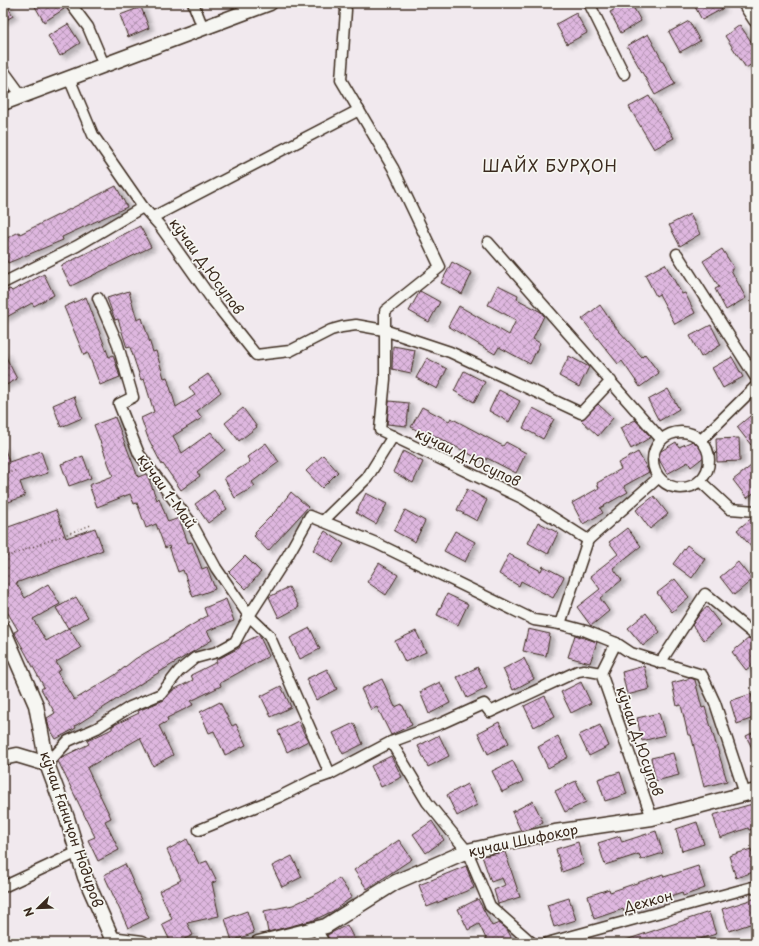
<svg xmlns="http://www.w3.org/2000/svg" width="759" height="946" viewBox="0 0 759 946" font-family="'Playpen Sans',sans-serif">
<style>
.building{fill:url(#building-cross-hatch);stroke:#3b2a1e;filter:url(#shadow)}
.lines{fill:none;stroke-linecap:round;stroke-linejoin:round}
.street-casing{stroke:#3b2a1e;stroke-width:13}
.secondary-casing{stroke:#3b2a1e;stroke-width:17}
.path{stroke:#3b2a1e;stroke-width:1.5;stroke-dasharray:1 3;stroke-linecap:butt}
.street{stroke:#f6f6f2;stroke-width:10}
.secondary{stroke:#f6f6f2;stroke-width:14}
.labels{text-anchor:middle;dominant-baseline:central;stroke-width:3.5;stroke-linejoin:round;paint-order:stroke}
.street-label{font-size:14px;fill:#3b2a1e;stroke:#f6f6f2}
.quarter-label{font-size:16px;letter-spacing:1px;fill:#3b2a1e;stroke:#f6f6f2}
</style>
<defs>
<pattern id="building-cross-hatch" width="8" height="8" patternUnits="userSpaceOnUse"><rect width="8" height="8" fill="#deb7df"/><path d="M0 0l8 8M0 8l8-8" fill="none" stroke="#b595b4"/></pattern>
<filter id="shadow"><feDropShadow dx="4.5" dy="2.5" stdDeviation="2" flood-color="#0004"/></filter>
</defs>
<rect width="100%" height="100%" fill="#f1e9ee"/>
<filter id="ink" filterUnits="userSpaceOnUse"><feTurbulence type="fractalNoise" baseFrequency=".025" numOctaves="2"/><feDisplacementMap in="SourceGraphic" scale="8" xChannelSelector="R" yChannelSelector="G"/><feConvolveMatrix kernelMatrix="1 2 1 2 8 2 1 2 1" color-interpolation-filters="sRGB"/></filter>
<g filter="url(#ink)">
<g class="building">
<path d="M3,3H6L13,16L3,22Z"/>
<path d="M33,3H60L64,9L44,22Z"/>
<path d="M626,3H631L641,21L621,33L610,12Z"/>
<path d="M693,3H719L722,9L702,20Z"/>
<path d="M141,7L149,28L128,37L120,15Z"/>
<path d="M576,13L587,33L567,44L556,24Z"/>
<path d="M689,21L700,41L680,52L669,32Z"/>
<path d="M68,24L80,43L60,56L48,36Z"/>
<path d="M740,25L756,49V61L746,68L725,36Z"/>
<path d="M648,34L675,84L655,95L627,46Z"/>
<path d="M649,96L674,138L654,149L629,107Z"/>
<path d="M116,186L127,207L62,237L63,240L8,263L3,252V240L19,232L20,234Z"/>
<path d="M690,214L700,234L680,246L669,225Z"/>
<path d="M140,226L151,247L71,286L61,266Z"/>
<path d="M722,249L734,268L731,270L746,298L726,310L715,289L719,287L703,261Z"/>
<path d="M452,262L472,273L462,294L441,283Z"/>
<path d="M665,264L682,294L685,293L695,313L675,324L659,294L656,296L645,275Z"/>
<path d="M44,274L54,295L34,306L32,303L3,319V292L10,289L12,291Z"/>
<path d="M498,285L518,295L517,299L541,312L544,316L533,339L540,343L530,364L499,347L495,354L448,326L459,306L509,335L516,320L488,305Z"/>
<path d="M129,291L137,320L142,318L153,352L156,351L164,378L167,377L176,407L195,395L189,387L208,374L221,392L197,411L202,418L173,436L182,453L211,432L225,450L197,472L200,476L181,490L163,464L162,465L148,438L141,418L154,412L144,379L141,380L130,347L127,348L118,319L115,320L107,298Z"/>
<path d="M420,291L440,302L429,322L409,311Z"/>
<path d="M86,297L109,357L113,355L120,377L100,385L88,353L84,355L64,307Z"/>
<path d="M600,305L613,324L642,357L645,354L659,373L640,387L622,361L618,364L582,319Z"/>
<path d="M711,325L721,345L701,357L690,336Z"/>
<path d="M393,346L415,350L411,373L392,369Z"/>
<path d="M3,351L17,379L3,387Z"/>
<path d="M569,356L589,367L579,387L559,376Z"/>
<path d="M732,357L743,377L723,388L712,368Z"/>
<path d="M427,358L447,369L437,389L416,378Z"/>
<path d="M464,371L485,382L474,402L454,391Z"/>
<path d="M668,389L679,409L659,421L648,400Z"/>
<path d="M499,390L520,401L509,422L489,411Z"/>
<path d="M74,396L82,418L61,427L53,405Z"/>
<path d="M389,401L409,403L407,426L387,424Z"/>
<path d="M598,404L613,418L598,436L581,420Z"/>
<path d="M422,407L449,421L451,418L503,446L506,442L526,453L516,473L487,458L485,462L433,435L431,438L411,427Z"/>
<path d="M243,408L257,427L239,441L225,423Z"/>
<path d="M533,408L554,419L543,439L523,428Z"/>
<path d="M756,411V441L751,445L737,427Z"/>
<path d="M115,417L138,477L146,474L148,477L157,500L159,498L168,522L179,518L188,543L192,542L202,569L207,567L215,589L193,597L183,570L178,572L169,546L165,548L156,524L146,528L137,503L134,504L130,494L97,507L89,485L113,476L94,425Z"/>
<path d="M635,420L651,437L631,449L620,428Z"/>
<path d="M739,438L740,461L717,462L716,439Z"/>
<path d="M695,440L705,456L691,467L688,462L667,474L656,454L676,442L679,447Z"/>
<path d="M266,443L279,462L252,482L255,486L235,498L224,478L250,462L247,457Z"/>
<path d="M4,446L9,462L41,451L48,473L20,482L25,496L3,504Z"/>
<path d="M403,451L423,462L413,483L393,472Z"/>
<path d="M638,452L649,472L624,486L628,492L600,508L603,513L583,524L572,503L599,488L597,483L621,469L618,463Z"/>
<path d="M323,455L338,472L322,488L306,471Z"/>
<path d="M83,456L91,478L69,486L61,464Z"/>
<path d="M751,466L756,472V491L747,498L733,480Z"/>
<path d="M467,489L487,500L477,521L457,510Z"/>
<path d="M214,490L227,509L208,523L195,504Z"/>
<path d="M291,492L308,507L268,551L254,536L256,534L255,532L277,510Z"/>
<path d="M366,493L387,504L376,524L356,513Z"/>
<path d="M654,496L668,514L650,529L636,510Z"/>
<path d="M56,510L66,538L95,528L103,550L16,583L25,598L48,584L60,604L33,619L46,641L69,628L81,648L56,662L61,670L57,672L74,700L115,675L135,659L207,616L204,608L226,599L234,621L207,631L212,640L145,681L75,726L76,728L56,739L49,728L47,718L55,713L41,689L44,687L14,632L18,630L3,605V529Z"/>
<path d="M405,510L425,521L415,542L394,531Z"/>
<path d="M753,517H756V545L752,548L737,530Z"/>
<path d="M538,522L558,533L548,554L528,543Z"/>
<path d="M627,528L641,546L613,568L622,580L600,598L609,611L591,626L577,607L600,589L590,576L618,554L609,542Z"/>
<path d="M325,531L344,544L332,563L313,550Z"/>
<path d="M455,531L475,542L465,562L444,551Z"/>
<path d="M687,545L705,559L692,578L673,564Z"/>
<path d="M509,554L541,571L543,566L564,577L553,598L521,581L519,586L499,574Z"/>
<path d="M245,556L261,572L246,589L229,572Z"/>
<path d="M738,562L752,580L734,595L720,577Z"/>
<path d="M379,563L398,575L386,595L367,582Z"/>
<path d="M675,579L689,597L672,612L657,593Z"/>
<path d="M289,587L299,607L279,618L269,597Z"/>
<path d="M447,594L468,604L458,625L437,615Z"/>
<path d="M76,597L88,617L68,628L56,608Z"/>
<path d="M707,607L721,625L704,640L692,625L701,612Z"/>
<path d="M646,613L660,632L643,646L628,628Z"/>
<path d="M310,628L320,649L300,659L290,638Z"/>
<path d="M528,629L550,634L546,656L523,651Z"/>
<path d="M416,631L426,652L405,662L395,641Z"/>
<path d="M259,635L269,656L220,683L221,686L191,701L193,705L167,718L168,721L159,726L173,755L153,766L140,738L87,768L111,818L105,821L119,850L98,861L88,840L95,837L58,761L62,757L89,744L87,741L112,729V726L139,713L138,711L164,700L173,690L193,680L191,675L217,662L216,660L239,648L241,644Z"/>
<path d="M575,635L597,642L590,663L568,657Z"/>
<path d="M749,638L756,645V662L746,670L732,652Z"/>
<path d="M524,658L534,679L513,690L503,669Z"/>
<path d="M644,666L650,689L627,695L622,672Z"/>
<path d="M478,667L487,688L467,698L457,677Z"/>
<path d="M327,669L337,689L316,700L306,679Z"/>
<path d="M691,678L695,680L702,708L705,707L727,781L704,787L691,735H688L681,705L677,706L672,683Z"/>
<path d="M382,679L395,707L402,704L412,725L391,735L377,707L371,710L361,689Z"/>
<path d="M440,682L450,703L429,714L420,692Z"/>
<path d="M581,682L591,703L571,713L561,692Z"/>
<path d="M281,686L291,707L271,717L261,696Z"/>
<path d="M751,694L756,709V717L737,724L730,701Z"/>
<path d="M545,696L555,716L534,727L524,706Z"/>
<path d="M220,702L232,726L236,724L246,745L225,755L214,731L209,733L200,712Z"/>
<path d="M659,713L665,735L642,741L637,718Z"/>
<path d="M298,721L308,741L287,752L278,731Z"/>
<path d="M499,722L509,743L488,754L478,733Z"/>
<path d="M354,723L363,744L343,754L333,733Z"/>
<path d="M600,725L609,746L589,756L579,735Z"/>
<path d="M756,731V756L746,736Z"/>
<path d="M439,735L449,756L428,767L418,746Z"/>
<path d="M558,736L568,757L548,768L538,747Z"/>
<path d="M673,753L679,775L656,781L651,758Z"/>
<path d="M391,756L402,777L381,787L371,766Z"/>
<path d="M513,761L523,782L502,792L492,771Z"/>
<path d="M620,772L627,794L605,801L598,779Z"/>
<path d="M576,781L586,802L565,812L555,791Z"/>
<path d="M467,784L477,805L457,816L447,795Z"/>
<path d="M533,801L543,822L530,829L521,831L512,812Z"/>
<path d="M756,803V828L749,830L748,828L720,838L713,815Z"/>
<path d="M432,821L444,840L426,853L413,834Z"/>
<path d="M697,822L704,844L682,851L676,829Z"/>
<path d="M656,831L663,853L641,860L639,854L605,865L598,843L620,836L622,842Z"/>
<path d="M187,839L199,864L207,861L217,881L212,883L219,916L187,923L193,935L176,943H171L162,924L172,919L159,891L181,880L167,850Z"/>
<path d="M399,840L412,859L367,889L354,870Z"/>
<path d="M578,842L584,864L562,872L556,849Z"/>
<path d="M751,849L756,865V871L736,878L729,856Z"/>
<path d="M505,852L520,897L498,904L494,890L505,885L502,878L491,882L482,856Z"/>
<path d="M292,856L302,877L282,887L272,866Z"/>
<path d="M125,864L149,918L128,928L104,875Z"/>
<path d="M466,866L474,888L427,907L419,885Z"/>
<path d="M698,866L705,888L683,896L682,892L624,912L623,909L594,919L588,896L609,889L610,892L663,874L664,877Z"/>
<path d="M339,878L352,897L333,911L314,920L268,932L264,911L293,905L320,892Z"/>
<path d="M569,898L576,920L554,927L547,905Z"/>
<path d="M756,898V922L729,931L722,909Z"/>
<path d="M478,899L492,926L499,923L507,929L514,943H488L479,924L468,930L458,909Z"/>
<path d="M247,911L254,933L232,941L225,919Z"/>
<path d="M709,912L716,934L687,943H620V942Z"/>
<path d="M347,925L356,943H330L327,935Z"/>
</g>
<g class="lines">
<g class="street-casing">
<g id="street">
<path d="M70,3L88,27L104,65"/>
<path d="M193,3L203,28"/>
<path d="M344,3L346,10L341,80L393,168L440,267L385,311V379L380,430L524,499L588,540"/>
<path d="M589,3L624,74"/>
<path d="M3,70L22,96"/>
<path d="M69,78L93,135L143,207L160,226L211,298L256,355L290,351L331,330L342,327L356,325L384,330L450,352L581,413L611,381"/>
<path d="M153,217L359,110"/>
<path d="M488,242L661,439"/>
<path d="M677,254L756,378"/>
<path d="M3,283L77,246L143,207"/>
<path d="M98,298L117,342L133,397L119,404L139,454L192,524L216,568L249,616L269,635L330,774"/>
<circle cx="681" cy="460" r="28"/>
<path d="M701,440L756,386"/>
<path d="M700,481L730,509L756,511"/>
<path d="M323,521L367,478L393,436"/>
<path d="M560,624L588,540L658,478"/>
<path d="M660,663L705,594L756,636"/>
<path d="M601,673L616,643"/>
<path d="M391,742L427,802L467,851L490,906L532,943"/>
<path d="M47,764L68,741L97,728L130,707L161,694L179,671L195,658L217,652L235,642L249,616L288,555L310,516L376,543L534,620L560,624L586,631L616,643L631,653L702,675L715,703L745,794"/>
<path d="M199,830L279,797L313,780L330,774L391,742L442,723L484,704L490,712L578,671L584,670L601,673L652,818"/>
<path d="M3,887L78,852"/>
<path d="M316,929L324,943"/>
<path d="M547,943L756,886"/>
</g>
</g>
<g class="secondary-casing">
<g id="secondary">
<path d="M745,3L756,20"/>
<path d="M3,103L270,3"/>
<path d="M3,629L36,705L47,764L67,818L85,877L114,943"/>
<path d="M3,758L17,755L47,764"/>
<path d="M111,939L142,943"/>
<path d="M258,943L326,926L396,882L467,851L555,832L652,818L756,791"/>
</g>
</g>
<g class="path">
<path d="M3,475L17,470"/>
<path d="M3,558L91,525"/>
</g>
<use href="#street" class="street"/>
<use href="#secondary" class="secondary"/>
</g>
</g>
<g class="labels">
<g class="street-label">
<text transform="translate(207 266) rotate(54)">кӯчаи Д.Юсупов</text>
<text transform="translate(468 457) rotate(26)">кӯчаи Д.Юсупов</text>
<text transform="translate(167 491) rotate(54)">кӯчаи 1-Май</text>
<text transform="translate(640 741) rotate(71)">кӯчаи Д.Юсупов</text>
<text transform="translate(72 829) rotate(71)">кӯчаи Ғаниҷон Нодиров</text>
<text transform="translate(523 840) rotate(-12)">кучаи Шифокор</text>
<text transform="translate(648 901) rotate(-15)">Дехкон</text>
</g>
<g class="quarter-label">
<text x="550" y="165">ШАЙХ БУРҲОН</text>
</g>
</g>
<rect width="759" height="946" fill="none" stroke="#f6f6f2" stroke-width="16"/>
<rect x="8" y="8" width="743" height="930" fill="none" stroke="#3b2a1e" stroke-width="1.5" filter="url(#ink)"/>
<g transform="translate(38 908) rotate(247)" stroke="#f6f6f2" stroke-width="3" paint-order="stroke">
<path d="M0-3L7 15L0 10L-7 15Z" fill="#3b2a1e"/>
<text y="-6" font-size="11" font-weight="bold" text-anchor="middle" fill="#3b2a1e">N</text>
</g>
</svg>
